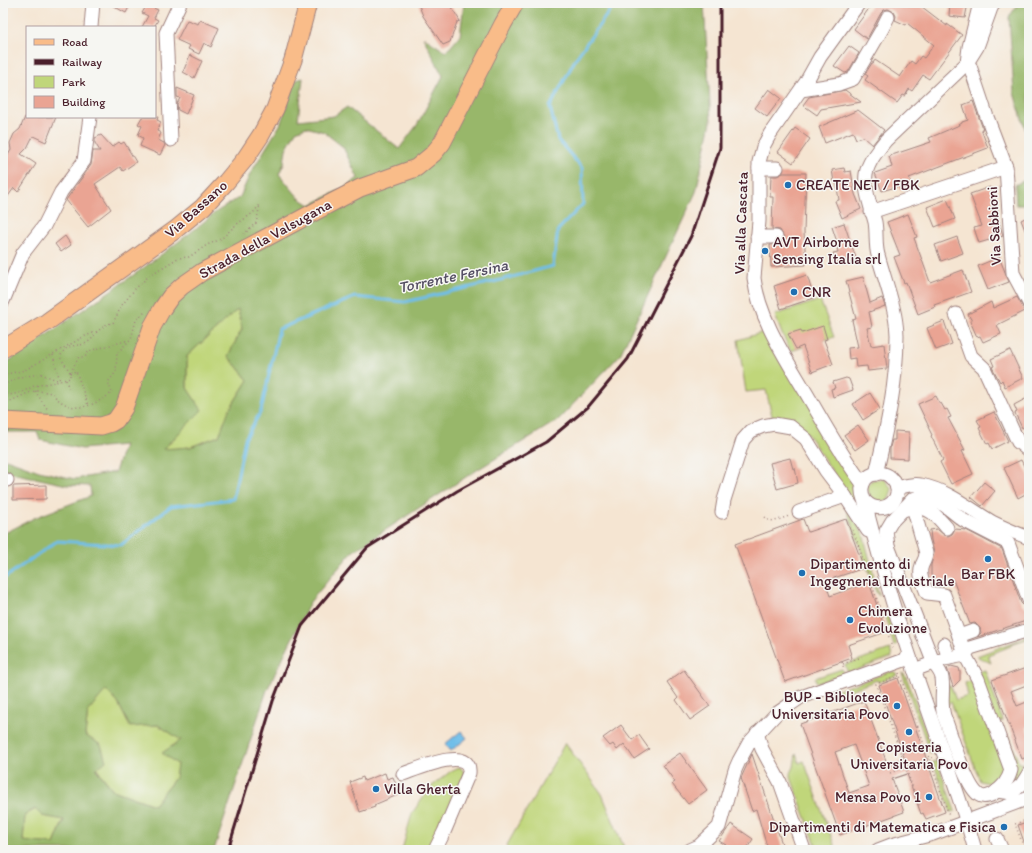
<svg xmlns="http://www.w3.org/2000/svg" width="1032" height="853" viewBox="0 0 1032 853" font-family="Itim,sans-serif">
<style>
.green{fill:#c0d67a;stroke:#857a52}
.forest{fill:#98b76a;stroke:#716b4a;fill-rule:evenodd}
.water{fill:#6ebee9;stroke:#5c6e8a}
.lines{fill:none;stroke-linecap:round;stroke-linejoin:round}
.stream{stroke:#6ebee9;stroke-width:3}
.building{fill:#eaa493;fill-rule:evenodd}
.minor-casing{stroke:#a0827e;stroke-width:15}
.major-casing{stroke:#a0827e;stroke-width:19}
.path{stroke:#a0827e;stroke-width:1.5;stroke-dasharray:1 3;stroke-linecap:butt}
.minor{stroke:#fff;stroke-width:13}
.major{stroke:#f9bc89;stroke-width:17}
.rail{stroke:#4a1f2b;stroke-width:3}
.poi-dot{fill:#1f6fb2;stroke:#f6f6f2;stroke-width:1.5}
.labels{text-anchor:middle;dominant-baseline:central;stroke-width:3;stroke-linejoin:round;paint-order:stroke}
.poi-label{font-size:15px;fill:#4a1f2b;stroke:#f6f6f2;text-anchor:start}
.street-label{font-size:15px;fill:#4a1f2b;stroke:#f6f6f2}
.water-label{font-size:16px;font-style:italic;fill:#554f64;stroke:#f6f6f2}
</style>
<rect width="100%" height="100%" fill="#f6f6f2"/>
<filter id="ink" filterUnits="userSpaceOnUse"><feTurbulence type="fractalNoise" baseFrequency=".025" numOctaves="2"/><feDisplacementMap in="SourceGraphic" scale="8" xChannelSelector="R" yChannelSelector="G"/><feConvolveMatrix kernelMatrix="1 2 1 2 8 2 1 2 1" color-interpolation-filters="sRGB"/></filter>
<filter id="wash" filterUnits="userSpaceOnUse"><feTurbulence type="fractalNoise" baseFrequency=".012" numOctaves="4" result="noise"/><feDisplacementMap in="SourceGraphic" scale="16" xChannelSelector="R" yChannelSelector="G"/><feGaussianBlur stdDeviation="0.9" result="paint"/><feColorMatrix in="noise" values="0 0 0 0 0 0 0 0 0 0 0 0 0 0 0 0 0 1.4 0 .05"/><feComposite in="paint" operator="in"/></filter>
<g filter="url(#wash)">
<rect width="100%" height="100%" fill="#f5e5d2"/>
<g class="green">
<path d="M820,300L834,337L791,351L782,334L775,315Z"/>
<path d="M238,309L242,329L228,356L248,380L229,410L219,436L190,447L163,450L201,410L187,388V356Z"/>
<path d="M767,331L848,471L857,495L863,518L807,433L773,420L766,390L746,392L738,340Z"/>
<path d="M884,479L892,489L888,501L872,502L867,487L872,480Z"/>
<path d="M845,505L863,534L879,596L876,592Z"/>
<path d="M886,615L888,616L897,644L895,646H894L885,617Z"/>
<path d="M1029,636V638L1011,644V646L988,655L991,663L978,657L977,656Z"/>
<path d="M890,649L892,657L848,673L845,665Z"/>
<path d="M842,669L844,674L817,683L815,678Z"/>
<path d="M985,670L1003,721L997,723L978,672Z"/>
<path d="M889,672H895L897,675L878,682L877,680L832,697L830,693Z"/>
<path d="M902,673L906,676L933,751L930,753Z"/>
<path d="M971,680L1005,771L994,778L988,783L980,781L951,702L946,707L948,685L951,687L956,700L968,696L965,683Z"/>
<path d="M106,689L118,703L130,726L158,725L182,740L175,778L154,805L113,790L96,768L85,735L88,711Z"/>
<path d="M1009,737L1019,763L1021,762L1022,777L1011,787L1014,780L1004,739Z"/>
<path d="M565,743L602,794L625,850H509L507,845Z"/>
<path d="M796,754L799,763L804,761L836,850H826L827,849L825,847L818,850L790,775L794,767Z"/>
<path d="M937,761L955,811L950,812L949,805L933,762Z"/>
<path d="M459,767L461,768L465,774L432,850H402L412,813L432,786L451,771Z"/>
<path d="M36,809L42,816L64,819L54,844L23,842L25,815Z"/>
</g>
<g class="forest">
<path d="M464,3H704L711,122L696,192L620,355L558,420L469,475L352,552L310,602L267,690L214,850H3V534L34,518L91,496L90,486L67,485L3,471V460L6,459L39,471L75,479L115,472L124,445L82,449L40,440L37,432H3V365L142,269L190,233L216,212L240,197L250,174L280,125L296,80L303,78L298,120L334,116L347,107L399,149L417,125L443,76L423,37L446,52L460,36ZM306,127L324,132L343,147L358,178L346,187L310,205L299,198L279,174L284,163L286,149L296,131ZM238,309L242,329L228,356L248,380L229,410L219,436L190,447L163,449L202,410L187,388V356ZM106,690L118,703L130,727L158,725L181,740L162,753L177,764L175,778L154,805L113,790L96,769L106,761L101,745L85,735L88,711ZM35,809L42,816L64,820L54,844L23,841L25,815Z"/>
<path d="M1019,3H1029V141L1014,93L1009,17Z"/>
<path d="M1029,178V205H1016L1015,185Z"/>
</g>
<path class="water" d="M461,731L467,738L451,751L445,744Z"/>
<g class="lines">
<path class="stream" d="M3,579L57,541L121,545L171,506L233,499L245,439L261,411L279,329L355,297L405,302L497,281L553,266L558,230L583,204L582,168L558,140L550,107L576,58L615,3"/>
</g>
<g id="blocks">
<g class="building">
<path d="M108,3H131L126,13Z"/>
<path d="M418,3H449L460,21L457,22L450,42L443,45L423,16Z"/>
<path d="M873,3H917L947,26V24L962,35L929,79L923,75L912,91L909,89L905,96L903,95L897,103L865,80L868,76L865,74L872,63H873L875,60L900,77L911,61L915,64L921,56L924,58L934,45L907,23L906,25L895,20L896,16L894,12L888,9L884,10L881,13L867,39L854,29Z"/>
<path d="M950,3H968L965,18L949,16Z"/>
<path d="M147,5L158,10L154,18L158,20L154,27H142L148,16L142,13Z"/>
<path d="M187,20L198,24L200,20L219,28L211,47L204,43L199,54L188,49L190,46L177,40Z"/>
<path d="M849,46L859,53L848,72L845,73L834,66Z"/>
<path d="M190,55L202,61L194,78L183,72Z"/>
<path d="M177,88L194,95L186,114L178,110L177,104L180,98L177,97Z"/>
<path d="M769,89L781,98L767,117L755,108Z"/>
<path d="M845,90L861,102L821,109L817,115L803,105L809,97Z"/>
<path d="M973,101L983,129H981L988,148L909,178L912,186L900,190L899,186L882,191L875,173L892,167L889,156L931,142L929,138L957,126L962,123V122L968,120L963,105Z"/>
<path d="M858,110L884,130L872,145L863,137L856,139L853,132L825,143L819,127Z"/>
<path d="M25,117H56L46,142L33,136L27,148L21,154L36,164L18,192L14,188L3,203V164L11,150L10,143L14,134L20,129Z"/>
<path d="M142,117H158L157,120L161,122L157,131L161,133L158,140L164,143L165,145L160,155L140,146L143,138L138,135L142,126L138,124Z"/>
<path d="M795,128L810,139L793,163L778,152Z"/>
<path d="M101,135L112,147L119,142L121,144L124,142L136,162L123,171L120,167L95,184L111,209L88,227L66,200L91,165L93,151H100L95,143V138Z"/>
<path d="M844,168L845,172L851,171L855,194L861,209L842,218L835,201L839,200L836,181L834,182L832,170Z"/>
<path d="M783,173H806L804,232L806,265L771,267L770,245L780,244L783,241L784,237L780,230L772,229L773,197H770L771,176H777Z"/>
<path d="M990,187L998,210L996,211L1003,236L979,243L974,228L982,226L970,194Z"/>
<path d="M947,199L955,219L935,227L927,207Z"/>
<path d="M908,214L917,237L914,238L930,282L963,270L971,292L934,305L935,307L918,314L906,282L904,283L894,257L900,255L887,222Z"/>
<path d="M1029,216V240L1021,220Z"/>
<path d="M844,223L857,261L843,265L842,263H836L833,253L838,252L837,248H839L832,227Z"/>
<path d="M65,236L71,245L61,252L55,244Z"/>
<path d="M957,237L963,253L941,261L935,245Z"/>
<path d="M999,257L1009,282L988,290L978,266Z"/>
<path d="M807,275L814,298L781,309L774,286Z"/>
<path d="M863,277L870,303L882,298L885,306L869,312L872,327L867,328L871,346L884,344L887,369L868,371L867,366L856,367L855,358L849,359L848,348L858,347L852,320L856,319L846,281Z"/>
<path d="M1017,297L1025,311L997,325L1001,334L983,342L980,336L977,337L970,321H972L968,314L991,302L993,308Z"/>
<path d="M944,321L952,344L936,350L927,328Z"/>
<path d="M823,326L827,339L824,340L833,364L812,372L803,346L796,349L788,334L801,330L802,333Z"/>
<path d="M1010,350L1023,378L1005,387L1002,380L1000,382L992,367L994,366L991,359Z"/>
<path d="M846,378L849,379L853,390L833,397L831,389L835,388L833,382Z"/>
<path d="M870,393L880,409L863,420L853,404Z"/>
<path d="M936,396L940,404L941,403L945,410L947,409L951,417L948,418L965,450L962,451L973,474L951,484L940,462L943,460L931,436L932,435L928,427H929L918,404Z"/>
<path d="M1029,397V425L1022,428L1015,413L1017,412L1014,405Z"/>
<path d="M994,412L1008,441L992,449L989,443L987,444L979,428L981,427L977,420Z"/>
<path d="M858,425L869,440L855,450L844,435Z"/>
<path d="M895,431L909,432L908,459L890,458V447L892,440H895Z"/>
<path d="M790,458L793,469L795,468L798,483L777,489L770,463Z"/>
<path d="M1021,460L1029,476V492L1018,498L1004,468Z"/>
<path d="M984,482L995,491L982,506L971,497Z"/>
<path d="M46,485V499L13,500V486Z"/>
<path d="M803,519L808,532L846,519L864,568L825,581L830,596L869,582L886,632L848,645L852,658L785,682L735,544Z"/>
<path d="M937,529L944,535L948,536L952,534L955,529L966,530L1002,549L1021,603L1024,606L1028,608L1029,620L977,637L981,633L980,628L975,623L970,624L953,580L937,582L931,575V565L934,553L931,540L930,530Z"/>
<path d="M951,666L959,668L960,672V680L953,687L947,668Z"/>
<path d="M1029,667V684L1011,691L1017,706L1029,701V726L1026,727L1029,735V756L1022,759L992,680Z"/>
<path d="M684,670L710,706L690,720L676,700L678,698L667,682Z"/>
<path d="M898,678L945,812L926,819L923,813L921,814L907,774L892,779L904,812L840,835L800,724L864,701L888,766L905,760L879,685ZM854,745L869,786L849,793L835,752Z"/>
<path d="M621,725L632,740L639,735L649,749L634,759L624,744L617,750L613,744L610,746L603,738Z"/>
<path d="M680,753L707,790L688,804L672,784L675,782L663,765Z"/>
<path d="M752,754L784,850H768L756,809L752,811L741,778Z"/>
<path d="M385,773L387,779L393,777L400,794L374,805L375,807L360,812L350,782L363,777L364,781Z"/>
<path d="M1029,821V850H1027L1018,825Z"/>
<path d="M731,824L753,839L746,850H722L726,845L719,841Z"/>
</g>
</g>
</g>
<g filter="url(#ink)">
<use href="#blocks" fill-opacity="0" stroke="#a0827e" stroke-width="1"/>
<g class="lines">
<g class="minor-casing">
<g id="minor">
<path d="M859,3L820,57L806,82L770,134L763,147L759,162V221L754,278C759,318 785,357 805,391C824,423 841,455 863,484"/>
<path d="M980,3L969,47L967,63L970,66L987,117L1006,167L1013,273L1029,303"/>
<path d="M91,27L93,3"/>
<path d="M801,90L839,84L853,79L882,29L888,17"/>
<path d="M171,140L166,33L180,3"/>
<path d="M759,168H777"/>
<path d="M871,212L1006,167"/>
<path d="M757,237H776"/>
<path d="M3,301L23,253L44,226L61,192L84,161L90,117"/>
<path d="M956,314L971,356L984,368L1018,442L1029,451"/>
<path d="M876,474C887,427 897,383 897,335C896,307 885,282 878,255C875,245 877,233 875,222C871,207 864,190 866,174C868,162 878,150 886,140L967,63L977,47L991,8L994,3"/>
<path d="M3,480H7"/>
<path d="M897,488C905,486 913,483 921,485C947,490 970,509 992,522C1004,528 1016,533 1029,538"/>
<path d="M865,501C884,520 908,495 892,479C888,474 881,472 875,474C868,475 863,481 862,488C861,494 864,498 865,503C871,527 878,552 885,576C900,632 920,686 939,741C952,777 965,813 975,850"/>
<path d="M913,507C930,507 937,516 947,528"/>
<path d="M903,510L913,507L926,553C926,558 924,561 922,565C918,575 924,584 927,593L944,595L959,636"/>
<path d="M722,512L724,500L743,440L751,431L763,426L774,424L791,427L806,439L826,471L845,496L868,531"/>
<path d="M799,512L845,496"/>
<path d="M1029,600L1008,543L963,520L944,505L923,497H918L913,499L892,521L886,531L888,546L934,664C937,668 941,672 942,678C944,691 940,702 944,716C951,733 965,786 979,795C983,798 989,796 993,794C1003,787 1008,781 1011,770L978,679L965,655L970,648L1029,630"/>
<path d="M944,644L949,658"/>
<path d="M914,670L944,659L965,655L959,636L973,631"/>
<path d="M757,733L762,749L780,782L804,850"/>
<path d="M403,774C415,770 472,744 469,773L444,832L435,850"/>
<path d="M997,791L1012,793L1022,784L1029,773"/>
<path d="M997,839L1002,850"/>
<path d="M690,850L699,846L719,827L735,770L739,761L749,743L776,714L801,697L910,658"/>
<path d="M878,850L891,845L933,834L1029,798"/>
</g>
</g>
<g class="major-casing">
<g id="major">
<path d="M3,349L47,322L175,230L203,207L226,182L245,159L261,135L275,109L293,60L308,3"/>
<path d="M3,421L101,426L111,423L116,420L124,408L152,327L162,309L171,296L182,286L202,272L333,202L360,188L416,168L433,154L442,143L503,24L515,3"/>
</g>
</g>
<g class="path">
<path d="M53,355L60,381"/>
<path d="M70,372L60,357C67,341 80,348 88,342C92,340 94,335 97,332"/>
<path d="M70,373L76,371L88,405"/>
<path d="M3,377L7,374L25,370L83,337L98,331L107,324L113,323L122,305L135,289L150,275L178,258L189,257L207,245L221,239L237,224L253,213L260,205L256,223L244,234"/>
<path d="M66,380L69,390"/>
<path d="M3,385L20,377L41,374L60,381"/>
<path d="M35,391L48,410"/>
<path d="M3,393L9,395L20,393L34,386L60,381L70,378V373L79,357H85L89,351L129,340"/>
<path d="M3,403C14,401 25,393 35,391C39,391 47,392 51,393C54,395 57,399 60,401C79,414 95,404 112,393L108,382L116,372L117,353L131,339L136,320L145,312"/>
<path d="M765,517L768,520L775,521L789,516"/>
<path d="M853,530L882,614L893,651"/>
<path d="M842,662L844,669"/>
<path d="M843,664L862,657"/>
<path d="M899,673L949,815H950"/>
<path d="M899,676L876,684L920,808"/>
<path d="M890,773L933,757"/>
<path d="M821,850L826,848"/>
<path d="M1025,850L1015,824L1029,819"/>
</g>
<use href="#minor" class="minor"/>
<use href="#major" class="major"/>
<path class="rail" d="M228,850L273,701L302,626L367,548L457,491L546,442L588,407L628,359L691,236L720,148V3"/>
</g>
</g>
<g class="poi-dot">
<circle cx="788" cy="185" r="4"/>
<circle cx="765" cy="251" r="4"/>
<circle cx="794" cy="292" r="4"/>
<circle cx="988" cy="559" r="4"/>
<circle cx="802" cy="573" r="4"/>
<circle cx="850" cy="620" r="4"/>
<circle cx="897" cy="706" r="4"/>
<circle cx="909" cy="732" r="4"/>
<circle cx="376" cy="789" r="4"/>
<circle cx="929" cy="797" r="4"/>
<circle cx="1004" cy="827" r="4"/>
</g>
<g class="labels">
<g class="poi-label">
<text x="796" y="185">CREATE NET / FBK</text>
<text x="773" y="242">AVT Airborne<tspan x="773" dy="17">Sensing Italia srl</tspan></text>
<text x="802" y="292">CNR</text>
<text x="810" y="564">Dipartimento di<tspan x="810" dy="17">Ingegneria Industriale</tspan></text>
<text x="988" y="574" text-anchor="middle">Bar FBK</text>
<text x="858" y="611">Chimera<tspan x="858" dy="17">Evoluzione</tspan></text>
<text x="889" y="697" text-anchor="end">BUP - Biblioteca<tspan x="889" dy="17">Universitaria Povo</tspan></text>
<text x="909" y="747" text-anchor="middle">Copisteria<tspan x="909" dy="17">Universitaria Povo</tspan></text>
<text x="384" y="789">Villa Gherta</text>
<text x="921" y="797" text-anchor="end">Mensa Povo 1</text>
<text x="996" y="827" text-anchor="end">Dipartimenti di Matematica e Fisica</text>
</g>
<g class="street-label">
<text transform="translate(196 209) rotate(-42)">Via Bassano</text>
<text transform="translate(741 223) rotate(-88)">Via alla Cascata</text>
<text transform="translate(994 226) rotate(-93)">Via Sabbioni</text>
<text transform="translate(265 239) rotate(-29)">Strada della Valsugana</text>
</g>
<g class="water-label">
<text transform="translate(453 276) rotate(-12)">Torrente Fersina</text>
</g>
</g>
<rect width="1032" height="853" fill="none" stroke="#f6f6f2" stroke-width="16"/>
<rect x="26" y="26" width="130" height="92" fill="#f6f6f2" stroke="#b1a0a2"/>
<rect x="34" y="39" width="20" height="6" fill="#f9bc89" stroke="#b1a0a2"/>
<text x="62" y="46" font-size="12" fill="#4a1f2b">Road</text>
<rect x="34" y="59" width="20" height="6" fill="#4a1f2b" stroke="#b1a0a2"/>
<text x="62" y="66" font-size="12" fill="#4a1f2b">Railway</text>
<rect x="34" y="76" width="20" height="12" fill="#c0d67a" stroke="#b1a0a2"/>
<text x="62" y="86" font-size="12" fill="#4a1f2b">Park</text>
<rect x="34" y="96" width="20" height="12" fill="#eaa493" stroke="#b1a0a2"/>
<text x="62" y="106" font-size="12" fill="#4a1f2b">Building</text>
</svg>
